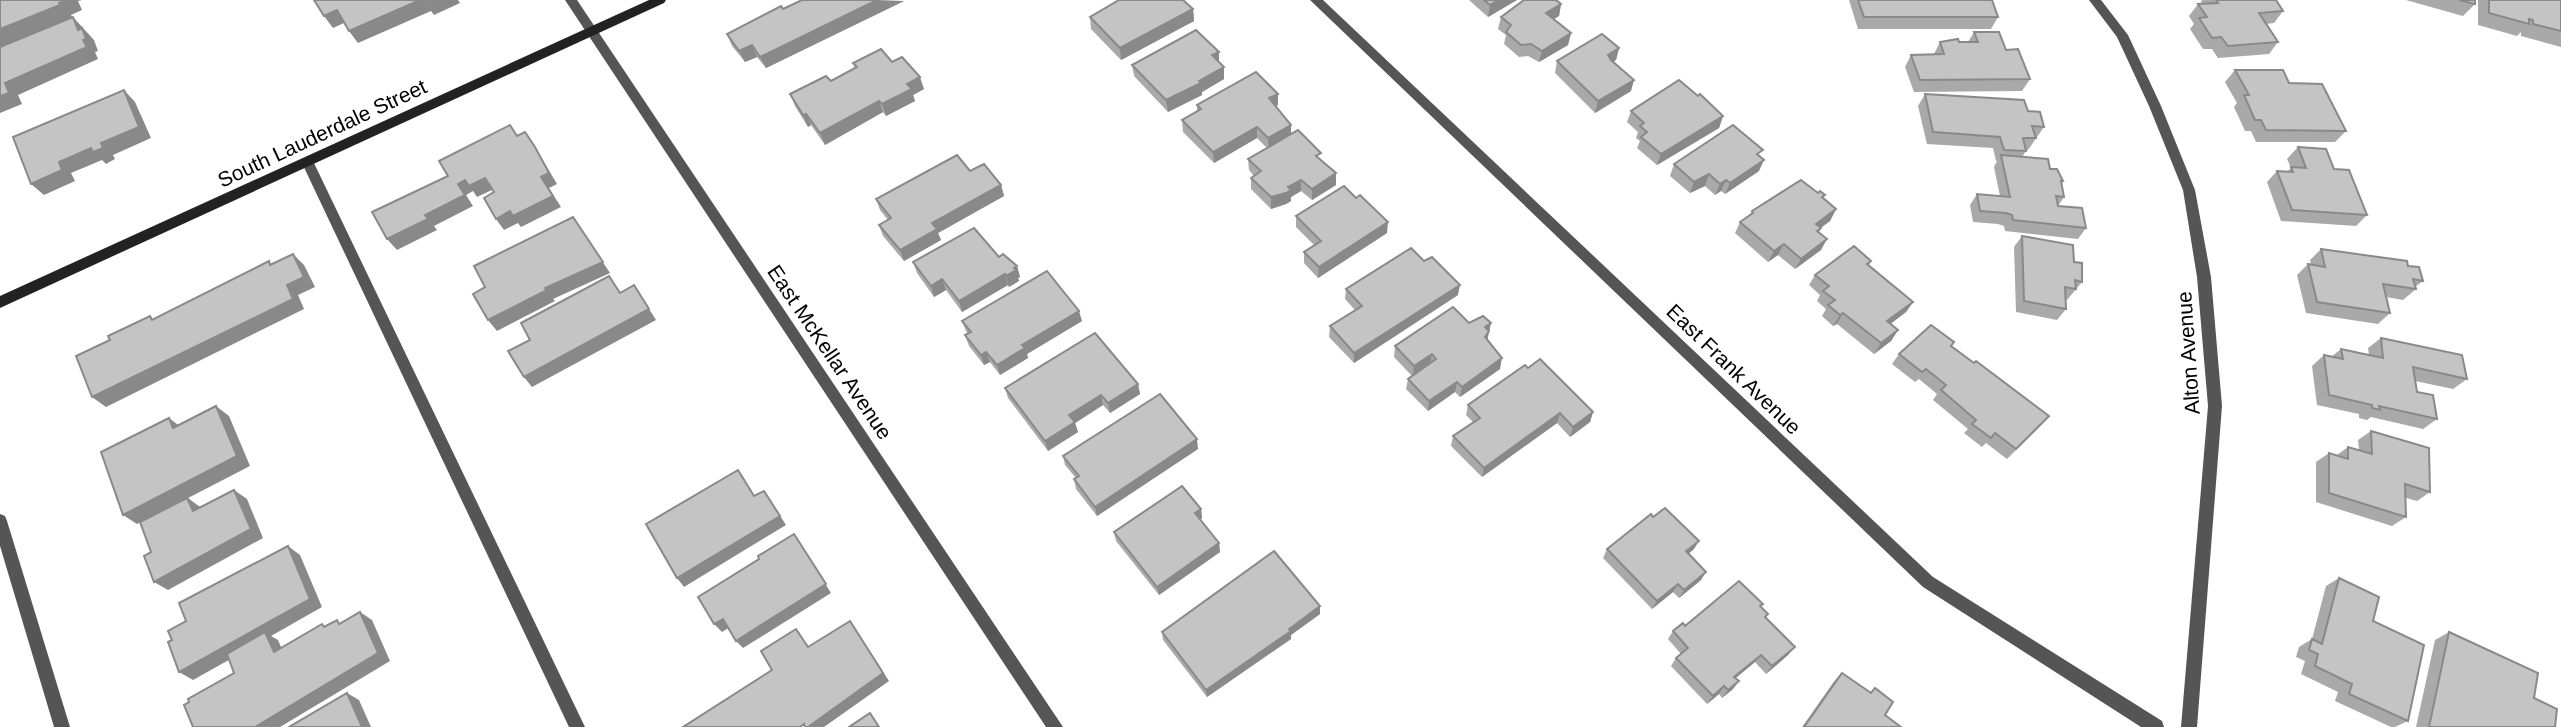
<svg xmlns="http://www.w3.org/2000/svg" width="2561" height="727" viewBox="0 0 2561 727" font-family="Arial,sans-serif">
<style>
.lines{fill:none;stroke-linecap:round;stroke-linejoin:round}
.lane{fill:#555;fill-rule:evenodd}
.street{fill:#555;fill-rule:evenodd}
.secondary{fill:#222;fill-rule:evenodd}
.wall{fill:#a9a9a9}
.shaded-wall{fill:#898989}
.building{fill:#c4c4c4;stroke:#898989;stroke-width:2}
.labels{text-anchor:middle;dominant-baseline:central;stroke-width:5;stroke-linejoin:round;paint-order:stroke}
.street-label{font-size:21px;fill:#000;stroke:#fff}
</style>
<rect width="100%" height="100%" fill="#fff"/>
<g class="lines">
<path class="lane" d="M307,156L313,161L585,727H569L301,161Z"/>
<g class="street">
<path d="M565,0H577L1063,727H1046Z"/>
<path d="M1310,0H1323L1933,577L2162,721L2164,727H2141L1923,587Z"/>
<path d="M2089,0H2101L2128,35L2161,106L2195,190L2211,277L2222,406L2197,727H2181L2208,406L2197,277L2183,190L2149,106L2117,37Z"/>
<path d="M0,514L5,516L7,521L70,727H54L0,546Z"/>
</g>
<path class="secondary" d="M649,0H666L664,3L0,308V296Z"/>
</g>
<g class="wall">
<path d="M1469,0H1517L1488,17Z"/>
<path d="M1849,0H1992L1998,17L1991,29H1858Z"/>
<path d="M2202,0H2276L2283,11L2274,23L2266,24L2278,42L2269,54L2218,58L2212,49H2203L2190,29L2194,24L2189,16L2198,4H2202L2201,2Z"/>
<path d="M2406,0H2475V4L2463,16Z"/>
<path d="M2478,0H2561V47L2521,36V32L2517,36L2478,25Z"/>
<path d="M904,1L766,68L757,57L745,62L732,46L727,34L783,9Z"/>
<path d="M1561,4L1559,16L1554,19L1571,33L1568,45L1539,62L1528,56L1519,57L1504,44L1506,35L1498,29L1501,17Z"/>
<path d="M1193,9L1194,21L1121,60L1091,29L1090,17Z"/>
<path d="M1974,32L2006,50L2030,79L2022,91L1914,92L1905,67L1911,55L1934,54L1940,42H1968Z"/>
<path d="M1619,48L1616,60L1613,62L1631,91L1595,113L1555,73L1557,61Z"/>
<path d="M1219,52V62L1224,67V79L1202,92V95L1168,112L1134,76L1132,65Z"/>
<path d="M892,62L924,89L913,95L915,101L886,116L883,112L825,145L811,125L808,127L795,106L790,94L831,81L855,68L853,63Z"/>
<path d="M2235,70L2289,83L2346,131L2335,142H2256L2251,131H2245L2234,107L2237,103L2225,82Z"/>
<path d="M1925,94L2028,111L2044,127L2028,150H2026V151L2022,157L2050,169L2063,181L2061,184L2064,197L2058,206L2086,228L2078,239L2005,231L2004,226L1998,224L1973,222L1970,205L1977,194L2000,196L1994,167L1997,161H1996L1993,148L1927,144L1918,106Z"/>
<path d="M1197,105H1278L1276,106L1291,134L1320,160L1336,185L1312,200L1301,191L1291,197V201L1286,204L1271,209L1251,189V178L1254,176L1249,170L1248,159L1267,148L1257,138L1214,163L1183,132L1182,120L1197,112Z"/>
<path d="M1631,111L1723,116L1719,128L1657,165L1637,148L1640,141L1636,138L1638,132L1627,122Z"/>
<path d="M2298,147L2334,169L2367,215L2356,226L2281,221L2267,182L2277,171L2287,172L2291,168L2287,159Z"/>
<path d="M1760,157L1759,171L1725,194L1721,191L1715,195L1705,186L1690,193L1670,176L1674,164Z"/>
<path d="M970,171L1001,185L1004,196L938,233L941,240L904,261L883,236L879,225L888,220L880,210L876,199Z"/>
<path d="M1825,195L1823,198L1836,209L1830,221L1821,228L1819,233L1821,250L1795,269L1778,255L1768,262L1735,233L1740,222L1750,215L1752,211Z"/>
<path d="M1296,216L1387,233L1318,278L1304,263V252L1314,245L1296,227Z"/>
<path d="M2022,236L2074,262L2082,282L2067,300L2065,299L2066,309L2057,320L2016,312L2014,247Z"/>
<path d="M2321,249L2408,266L2423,281L2415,287L2416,289L2403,300L2386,297L2390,313L2378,324L2306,313L2297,275L2308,264H2311L2310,260Z"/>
<path d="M999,257L1017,266L1020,277L1018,278L1019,281L1009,287L1008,285L962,312L946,290L934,297L917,273L913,262Z"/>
<path d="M1424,261L1458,295L1354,363L1329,337L1330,326L1355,310L1345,299L1346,289Z"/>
<path d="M1871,261L1869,265L1913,302L1906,312L1890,324L1898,330L1891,341L1874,354L1837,324L1833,326L1822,316L1826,309L1817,301L1820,295L1809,285L1815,275Z"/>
<path d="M962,321H1082L1027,354L1028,358L1000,375L990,362L984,365L969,346L965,335L968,334L966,331Z"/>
<path d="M1469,323H1491L1487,340L1500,369L1460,397L1455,392L1428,411L1406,389L1408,379L1412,376L1394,357L1395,346Z"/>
<path d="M2381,338L2467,379L2453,389L2415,381L2417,392L2437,419L2423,429L2371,417L2367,420L2359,418V414L2317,405L2312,366L2324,355L2331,357L2341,349L2369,355L2368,348Z"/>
<path d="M1954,342L1951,346L2040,426L2007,459L1986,443L1982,447L1964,433L1968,429L1933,400L1937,394L1919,379L1915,382L1892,364L1899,354Z"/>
<path d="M1528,368L1593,412L1590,422L1570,437L1557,423L1482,477L1451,446L1453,436L1473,422L1466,415L1468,405Z"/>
<path d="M1138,384L1140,394L1110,413L1103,405L1075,423L1078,432L1048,451L1008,398L1005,388Z"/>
<path d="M2371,431L2430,492L2417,501L2406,498V517L2392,526L2316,502V462L2329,453L2337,455L2348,447L2359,450L2358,440Z"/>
<path d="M1198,449L1097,516L1076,489L1074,479L1076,478L1065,465L1063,456Z"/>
<path d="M1201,509L1202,518L1200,520L1219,543L1220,552L1159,595L1116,541L1114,532Z"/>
<path d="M1607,549H1694L1688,554L1701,580L1679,598L1673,592L1652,609L1603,558Z"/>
<path d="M2339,578L2373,621L2408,721L2395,727H2391L2335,701L2338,692L2301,674L2305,661L2296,657L2299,647L2312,639L2326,586Z"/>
<path d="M1763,604L1761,607L1766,617L1788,655L1766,674L1755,662L1736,678L1733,689L1722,698L1719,694L1707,704L1671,666L1676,658L1681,654L1668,639L1673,631L1685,626Z"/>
<path d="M1320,614L1291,635V639L1207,697L1163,640L1162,632Z"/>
<path d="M2449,632L2555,727H2416L2435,640Z"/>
<path d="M1842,673L1870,692L1875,688L1885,715L1901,727H1802L1835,680Z"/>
</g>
<g class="shaded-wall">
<path d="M66,0H82L78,1L82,10L71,15L72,17L0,57V29Z"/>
<path d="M420,0H458L460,3L434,15L431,11L358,43L349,31Z"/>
<path d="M877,0L904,1L766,68L760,57Z"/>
<path d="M1498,0H1517L1488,17L1490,5Z"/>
<path d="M1561,4L1559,16L1544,25L1546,13Z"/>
<path d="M1193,9L1194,21L1121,60L1120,48Z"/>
<path d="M337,10L346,22L333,28L324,16Z"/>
<path d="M73,17L94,40L98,51L95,52L98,59L18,95L22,104L0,113V96L5,83L78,30Z"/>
<path d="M1571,33L1568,45L1539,62L1542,51Z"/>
<path d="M752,45L757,57L745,62L739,51Z"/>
<path d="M1619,48L1616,60L1605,66L1608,55Z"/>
<path d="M1219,52V64L1212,55Z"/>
<path d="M1224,67V79L1202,92V95L1168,112L1166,100Z"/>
<path d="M920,77L924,89L913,95L915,101L886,116L882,104L907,84Z"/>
<path d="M1634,80L1631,91L1595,113L1598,101Z"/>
<path d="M124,90L135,102L151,138L113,155L115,159L106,164L102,160L71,173L75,181L44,195L31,184L59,162L101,143Z"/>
<path d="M1278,94V105L1269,110V98Z"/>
<path d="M879,101L883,112L825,145L820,133Z"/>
<path d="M806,114L811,125L808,127L803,115Z"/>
<path d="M1723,116L1719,128L1657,165L1661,154Z"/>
<path d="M1291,125V136L1269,149L1268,138Z"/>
<path d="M1257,127V138L1214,163L1213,152Z"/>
<path d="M535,147L557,184L549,188L561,207L521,227L518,223L504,230L496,219L541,177Z"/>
<path d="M1764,160L1759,171L1725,194L1730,183Z"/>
<path d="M1336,173V185L1312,200V189Z"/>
<path d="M1709,174L1705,186L1690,193L1694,182Z"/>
<path d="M485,178L494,189L477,197L473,191L466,195L473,206L434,226L437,230L397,250L387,239L425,215L458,184L465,180Z"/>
<path d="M1301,180V191L1291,197V201L1286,204L1271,209V197Z"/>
<path d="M1726,180L1721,191L1715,195L1720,184Z"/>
<path d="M1001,185L1004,196L938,233L941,240L904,261L900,250L932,223Z"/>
<path d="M1836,209L1830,221L1810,235L1816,224Z"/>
<path d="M573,217L610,273L553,299L555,301L497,331L488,320L545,288Z"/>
<path d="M1388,222L1387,233L1318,278L1319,267Z"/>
<path d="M1827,239L1821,250L1795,269L1801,259Z"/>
<path d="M1784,244L1778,255L1768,262L1774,251Z"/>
<path d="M293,254L304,265L315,287L298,295L304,309L106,407L92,397L287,285Z"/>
<path d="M1017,266L1020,277L1018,278L1019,281L1009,287L1006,276Z"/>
<path d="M1005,274L1008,285L962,312L959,301Z"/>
<path d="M942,279L946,290L934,297L931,286Z"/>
<path d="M634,285L656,320L532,387L524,377Z"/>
<path d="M1460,285L1458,295L1354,363V353Z"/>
<path d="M1913,302L1906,312L1880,332L1887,321Z"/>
<path d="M1079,311L1082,321L1027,354L1028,358L1000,375L997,365L1022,345Z"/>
<path d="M1843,313L1837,324L1833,326L1840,315Z"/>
<path d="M1491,323L1487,341L1485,337V327Z"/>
<path d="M1898,330L1891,341L1874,354L1881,343Z"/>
<path d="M986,352L990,362L984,365L981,355Z"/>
<path d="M1432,354L1430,365L1413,377L1414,366Z"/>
<path d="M1502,358L1500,369L1460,397L1462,387Z"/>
<path d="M1457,382L1455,392L1428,411L1429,401Z"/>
<path d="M1138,384L1140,394L1110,413L1108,403Z"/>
<path d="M1101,395L1103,405L1075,423L1078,432L1048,451L1045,441L1069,415Z"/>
<path d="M216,406L229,416L250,466L188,498L200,507L206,520L193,511L187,498L137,524L123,515Z"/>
<path d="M1593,412L1590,422L1570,437L1573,427Z"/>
<path d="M1560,413L1557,423L1482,477L1484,468Z"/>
<path d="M169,418L182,428H173Z"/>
<path d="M1197,439L1198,449L1097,516L1095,507Z"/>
<path d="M234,490L247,499L263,538L168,590L154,582Z"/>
<path d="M764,491L786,525L684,587L677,578Z"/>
<path d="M1201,509L1202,518L1197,522L1195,513Z"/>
<path d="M794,534L831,593L743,648L736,641Z"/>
<path d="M1699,541L1694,549L1681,560L1686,551Z"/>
<path d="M1219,543L1220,552L1159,595L1157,587Z"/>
<path d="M288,546L300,555L322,607L271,636L278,640L286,659L274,652L268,638L193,680L179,672Z"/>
<path d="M1706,572L1701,580L1679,598L1684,590Z"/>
<path d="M1678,584L1673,592L1652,609L1657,601Z"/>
<path d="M1320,606V614L1291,635V639L1207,697L1206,690Z"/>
<path d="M360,612L372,620L390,661L280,727H255Z"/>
<path d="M723,619L730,627L722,632L714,624Z"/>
<path d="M850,621L889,681L824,727H808Z"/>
<path d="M1795,647L1788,655L1766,674L1772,666Z"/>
<path d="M1761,655L1755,662L1728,684L1734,677Z"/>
<path d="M1739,681L1733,689L1722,698L1728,690Z"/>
<path d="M1724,686L1719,694L1707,704L1713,696Z"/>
<path d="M347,693L359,700L371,727H362Z"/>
</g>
<g class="building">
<path d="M0,0H66L59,3L60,5L0,29Z"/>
<path d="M314,0H420L349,31L337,10L324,16Z"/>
<path d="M423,0H433L426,3Z"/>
<path d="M802,0H877L760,57L752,45L739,51L727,34L781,6L783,9Z"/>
<path d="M1119,0H1183L1193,9L1120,48L1090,17Z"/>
<path d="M1484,0H1498L1490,5Z"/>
<path d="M1524,0H1556L1561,4L1546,13L1571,33L1542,51L1531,44L1521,45L1506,32L1511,25L1501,17Z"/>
<path d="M1858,0H1992L1998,17H1864Z"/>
<path d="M2216,0H2276L2283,11L2259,13L2278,42L2228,46L2221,37L2212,38L2199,18L2207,17L2198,4L2218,3Z"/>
<path d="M2459,0H2475V4Z"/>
<path d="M2489,0H2561V31L2533,24V20L2529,19V24L2489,13Z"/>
<path d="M73,17L78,30L82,28L86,39L83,40L87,47L5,83L9,93L0,96V47Z"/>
<path d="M1196,30L1219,52L1212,55L1224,67L1199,81L1201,83L1166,100L1132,65Z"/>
<path d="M1974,32H1999L2006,50L2018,49L2030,79L1920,80L1911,55L1944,54L1940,42L1958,39L1959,42H1978Z"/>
<path d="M1602,34L1619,48L1608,55L1611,60L1634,80L1598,101L1557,61Z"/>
<path d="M881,49L892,62L902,57L920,77L907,84L912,89L882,104L879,101L820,133L806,114L803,115L790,94L826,76L831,81L857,67L853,63Z"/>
<path d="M2235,70H2283L2289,83L2322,84L2346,131L2266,130L2261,120H2255L2244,95H2249Z"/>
<path d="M1256,72L1278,94L1269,98L1291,125L1268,138L1257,127L1213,152L1182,120L1201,109L1197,105Z"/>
<path d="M1679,80L1698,96L1700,94L1723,116L1661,154L1641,137L1647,132L1640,126L1644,123L1631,111Z"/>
<path d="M124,90L139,127L101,143L103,148L93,152L91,148L59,162L62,170L31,184L13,137Z"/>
<path d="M1925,94L2024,100L2028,111L2040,112L2044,127L2032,126L2036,138H2023L2026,151L2004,150L2000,137L1933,132Z"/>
<path d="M510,125L517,136L525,132L535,147L549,173L541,177L553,196L513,216L510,211L496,219L484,198L494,192L485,178L469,186L465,180L458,184L465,195L425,215L428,219L387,239L372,212L448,176L439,161Z"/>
<path d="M1733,125L1763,150L1757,154L1764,160L1730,183L1726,180L1720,184L1709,174L1694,182L1674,164Z"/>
<path d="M1298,130L1321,153L1316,156L1336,173L1312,189L1301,180L1288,187L1291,190L1286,193L1271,197L1251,178L1261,171L1248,159Z"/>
<path d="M2298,147L2326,149L2334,169L2349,170L2367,215L2292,210L2277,171L2293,172L2291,167L2306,168Z"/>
<path d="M957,155L970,171L984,164L1001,185L932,223L937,229L900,250L879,225L891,218L876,199Z"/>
<path d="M2001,155L2048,159L2050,169H2057L2063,181H2061L2064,197L2056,196L2058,206L2082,208L2086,228L2013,220L2012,215L2006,213L1980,211L1977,194L2010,197Z"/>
<path d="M1801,180L1818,193L1820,191L1825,195L1822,197L1836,209L1816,224L1821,228L1817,231L1827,239L1801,259L1784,244L1774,251L1740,222L1753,213L1752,211Z"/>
<path d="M1344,186L1356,198L1360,195L1388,222L1319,267L1304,252L1321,241L1296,216Z"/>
<path d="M573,217L603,262L545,288L547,290L488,320L473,294L485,287L474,266Z"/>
<path d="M974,228L999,257L1003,254L1017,266L1014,268L1016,270L1006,276L1005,274L959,301L942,279L931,286L913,262Z"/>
<path d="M2022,236L2073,245L2074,262L2082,263V282L2075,280L2076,289L2065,287L2066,309L2024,301Z"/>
<path d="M1854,246L1871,261L1867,264L1913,302L1887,321L1898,330L1881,343L1843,313L1840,315L1828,305L1835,300L1823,291L1829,286L1815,275Z"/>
<path d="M1411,248L1424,261L1432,257L1460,285L1354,353L1330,326L1362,306L1346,289Z"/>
<path d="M2321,249L2407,261L2408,266L2419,267L2423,281L2413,279L2416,289L2383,284L2390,313L2317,302L2308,264L2325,267Z"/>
<path d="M293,254L304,277L287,285L293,299L92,397L76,356L110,340L108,336L150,316L152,320L269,261L270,265Z"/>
<path d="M1047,271L1079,311L1022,345L1025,348L997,365L986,352L981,355L965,335L971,332L962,321Z"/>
<path d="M609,276L620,293L634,285L649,309L524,377L508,351L530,340L521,323Z"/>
<path d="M1453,307L1469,323L1483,316L1491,323L1485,327L1489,331L1485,337L1502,358L1462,387L1457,382L1429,401L1408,379L1436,359L1432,354L1414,366L1395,346Z"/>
<path d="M1931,325L1954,342L1951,346L1974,363L1976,361L2049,416L2016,449L1995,433L1991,438L1972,424L1976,420L1941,390L1946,385L1926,369L1922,372L1899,354Z"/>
<path d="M1095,333L1138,384L1108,403L1101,395L1069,415L1075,422L1045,441L1005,388Z"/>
<path d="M2381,338L2462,355L2467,379L2413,367L2417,392L2433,395L2437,419L2379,406L2380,410L2372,408V405L2329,395L2324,355L2343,359L2341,349L2383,358Z"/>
<path d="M1540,359L1593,412L1573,427L1560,413L1484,468L1453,436L1480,418L1468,405L1525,365L1528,368Z"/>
<path d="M1160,394L1197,439L1095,507L1074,479L1079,476L1063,456Z"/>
<path d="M216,406L237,456L123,515L101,452L169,418L173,428Z"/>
<path d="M2371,431L2429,448L2430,492L2405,484L2406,517L2329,493V453L2348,459V447L2372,454Z"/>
<path d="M738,470L754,496L764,491L780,516L677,578L646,524Z"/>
<path d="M1182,486L1201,509L1195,513L1219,543L1157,587L1114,532Z"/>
<path d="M234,490L251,529L154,582L144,556L151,552L140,522L187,498L193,511Z"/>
<path d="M1665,508L1699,541L1686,551L1706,572L1684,590L1678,584L1657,601L1607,549L1651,514L1653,517Z"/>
<path d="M794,534L826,584L736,641L723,619L714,624L698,597L759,559L758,556Z"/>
<path d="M288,546L310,599L179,672L168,642L172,640L168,631L186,621L179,603Z"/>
<path d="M1274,551L1320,606L1289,629L1291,631L1206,690L1162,632Z"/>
<path d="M2339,578L2379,597L2373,621L2424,645L2408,721L2349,694L2352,684L2315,666L2318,654L2309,650L2312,639L2322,644Z"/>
<path d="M1739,581L1763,604L1760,606L1768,614L1765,617L1795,647L1772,666L1761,655L1734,677L1739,681L1728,690L1724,686L1713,696L1676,658L1688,648L1673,631L1683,623L1685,626Z"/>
<path d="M360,612L378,653L255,727H193L184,705L189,702L188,699L234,673L227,654L265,632L274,652L322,624L324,627L337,620L339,624Z"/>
<path d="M850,621L883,673L808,727H805L804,724L800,727H683L772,670L761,651L796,629L808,647Z"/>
<path d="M2449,632L2538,673L2534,698L2557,709L2555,727H2429Z"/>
<path d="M1842,673L1871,693L1875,688L1893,702L1885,715L1901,727H1804Z"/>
<path d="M347,693L362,727H289Z"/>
<path d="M870,713L879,727H849Z"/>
</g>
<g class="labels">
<g class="street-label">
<text transform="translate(322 133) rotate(-25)">South Lauderdale Street</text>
<text transform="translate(830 352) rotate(56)">East McKellar Avenue</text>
<text transform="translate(2188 353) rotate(-94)">Alton Avenue</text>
<text transform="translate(1734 369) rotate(44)">East Frank Avenue</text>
</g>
</g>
</svg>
